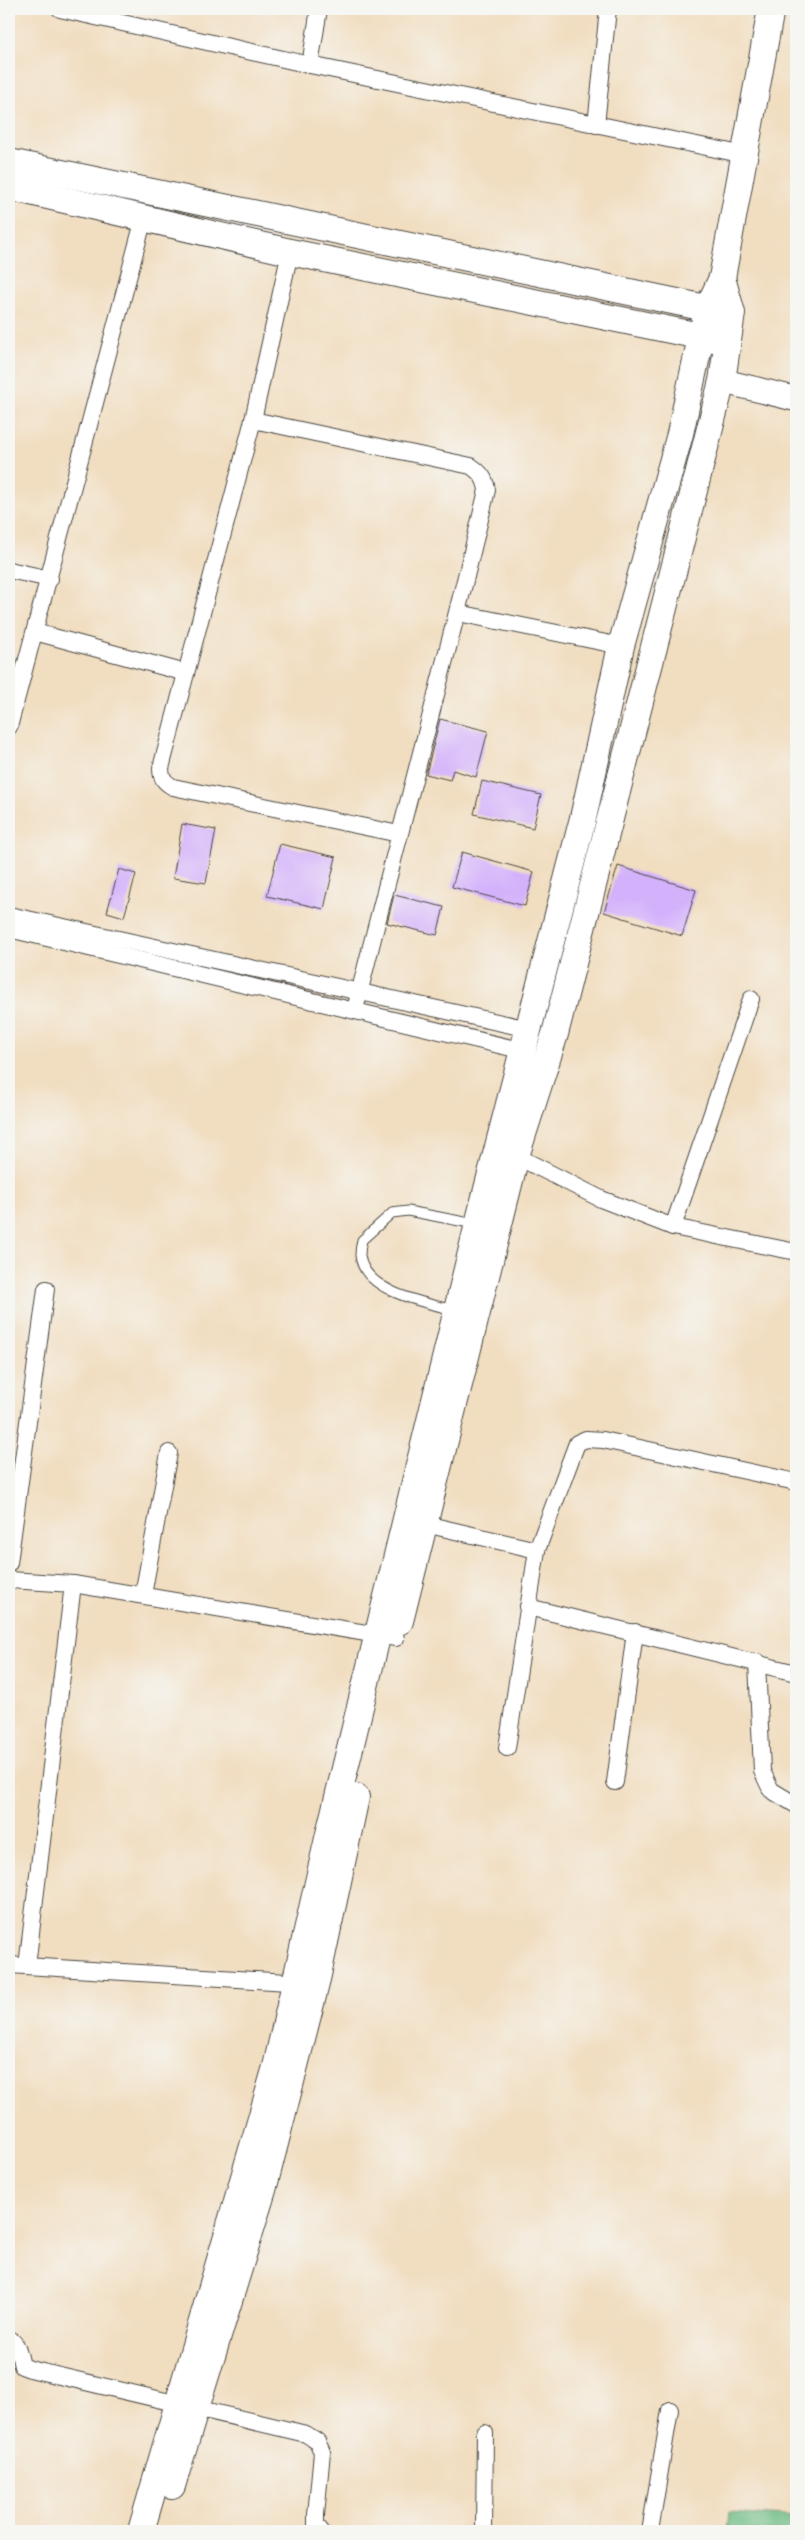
<svg xmlns="http://www.w3.org/2000/svg" width="805" height="2540" viewBox="0 0 805 2540" font-family="Mynerve,sans-serif">
<style>
.forest{fill:#6fbc84;stroke:#4d7458}
.building{fill:#d4b2fb}
.lines{fill:none;stroke-linecap:round;stroke-linejoin:round}
.service-casing{stroke:#494641;stroke-width:11}
.minor-casing{stroke:#494641;stroke-width:18}
.secondary-casing{stroke:#494641;stroke-width:26}
.primary-casing{stroke:#494641;stroke-width:28}
.service{stroke:#fff;stroke-width:9}
.minor{stroke:#fff;stroke-width:16}
.secondary{stroke:#fff;stroke-width:24}
.primary{stroke:#fff;stroke-width:26}
</style>
<rect width="100%" height="100%" fill="#f6f6f2"/>
<filter id="ink" filterUnits="userSpaceOnUse"><feTurbulence type="fractalNoise" baseFrequency=".02" numOctaves="2"/><feDisplacementMap in="SourceGraphic" scale="10" xChannelSelector="R" yChannelSelector="G"/><feConvolveMatrix kernelMatrix="1 2 1 2 8 2 1 2 1" color-interpolation-filters="sRGB"/></filter>
<filter id="wash" filterUnits="userSpaceOnUse"><feTurbulence type="fractalNoise" baseFrequency=".0096" numOctaves="4" result="noise"/><feDisplacementMap in="SourceGraphic" scale="20" xChannelSelector="R" yChannelSelector="G"/><feGaussianBlur stdDeviation="1.12" result="paint"/><feColorMatrix in="noise" values="0 0 0 0 0 0 0 0 0 0 0 0 0 0 0 0 0 1.4 0 .05"/><feComposite in="paint" operator="in"/></filter>
<g filter="url(#wash)">
<rect width="100%" height="100%" fill="#f1ddbf"/>
<path class="forest" d="M729,2512L796,2517V2531H727Z"/>
<g id="blocks">
<g class="building">
<path d="M440,719L488,731L476,777L453,770L450,780L426,774Z"/>
<path d="M482,781L541,795L533,828L474,814Z"/>
<path d="M182,824L216,830L206,883L173,878Z"/>
<path d="M280,844L336,857L324,909L267,896Z"/>
<path d="M462,852L534,872L525,906L452,887Z"/>
<path d="M618,866L696,890L682,936L604,912Z"/>
<path d="M119,869L136,874L124,917L107,912Z"/>
<path d="M394,895L444,907L437,935L387,923Z"/>
</g>
</g>
</g>
<g filter="url(#ink)">
<use href="#blocks" fill-opacity="0" stroke="#494641" stroke-width="1"/>
<g class="lines">
<g class="service-casing">
<path id="service" d="M454,1310C426,1303 363,1292 360,1255C360,1250 361,1244 362,1240L392,1213L408,1211L475,1224"/>
</g>
<g class="minor-casing">
<g id="minor">
<path d="M60,9L310,65L745,155"/>
<path d="M310,65L319,9"/>
<path d="M596,125L608,9"/>
<path d="M290,252L253,420L161,768C161,778 164,782 173,787L399,834"/>
<path d="M253,420L471,466C481,473 485,478 487,490C446,664 398,836 355,1010"/>
<path d="M9,570L50,579"/>
<path d="M458,613L621,646"/>
<path d="M35,632L186,673"/>
<path d="M9,727L144,218"/>
<path d="M9,915L529,1029"/>
<path d="M9,929L524,1051"/>
<path d="M516,1156L601,1199L673,1227L796,1252"/>
<path d="M673,1227L751,999"/>
<path d="M425,1524L537,1550"/>
<path d="M9,1563L46,1289"/>
<path d="M9,1580L73,1584L396,1638"/>
<path d="M143,1595L169,1453"/>
<path d="M528,1607L796,1673"/>
<path d="M757,1662L762,1771L771,1790L796,1805"/>
<path d="M507,1748L537,1550L577,1443L586,1439L603,1440L796,1482"/>
<path d="M615,1782L635,1632"/>
<path d="M9,1965L304,1983"/>
<path d="M27,1966L73,1584"/>
<path d="M9,2339C19,2344 19,2355 22,2366L30,2369L306,2434L317,2441L322,2452L316,2515V2525L321,2531"/>
<path d="M484,2531L485,2433"/>
<path d="M650,2531L670,2410"/>
</g>
</g>
<g class="secondary-casing">
<path id="secondary" d="M722,381L796,399"/>
</g>
<g class="primary-casing">
<g id="primary">
<path d="M9,162L725,312"/>
<path d="M9,187L290,252L719,340"/>
<path d="M400,1621L516,1156L555,1034L722,381L732,313L722,278"/>
<path d="M172,2486L263,2190L316,1984L356,1797"/>
<path d="M141,2531L276,2067L329,1834L478,1224L583,818L621,646L680,434L707,310L722,278L771,9"/>
</g>
</g>
<use href="#service" class="service"/>
<use href="#minor" class="minor"/>
<use href="#secondary" class="secondary"/>
<use href="#primary" class="primary"/>
</g>
</g>
<rect width="805" height="2540" fill="none" stroke="#f6f6f2" stroke-width="30"/>
</svg>
